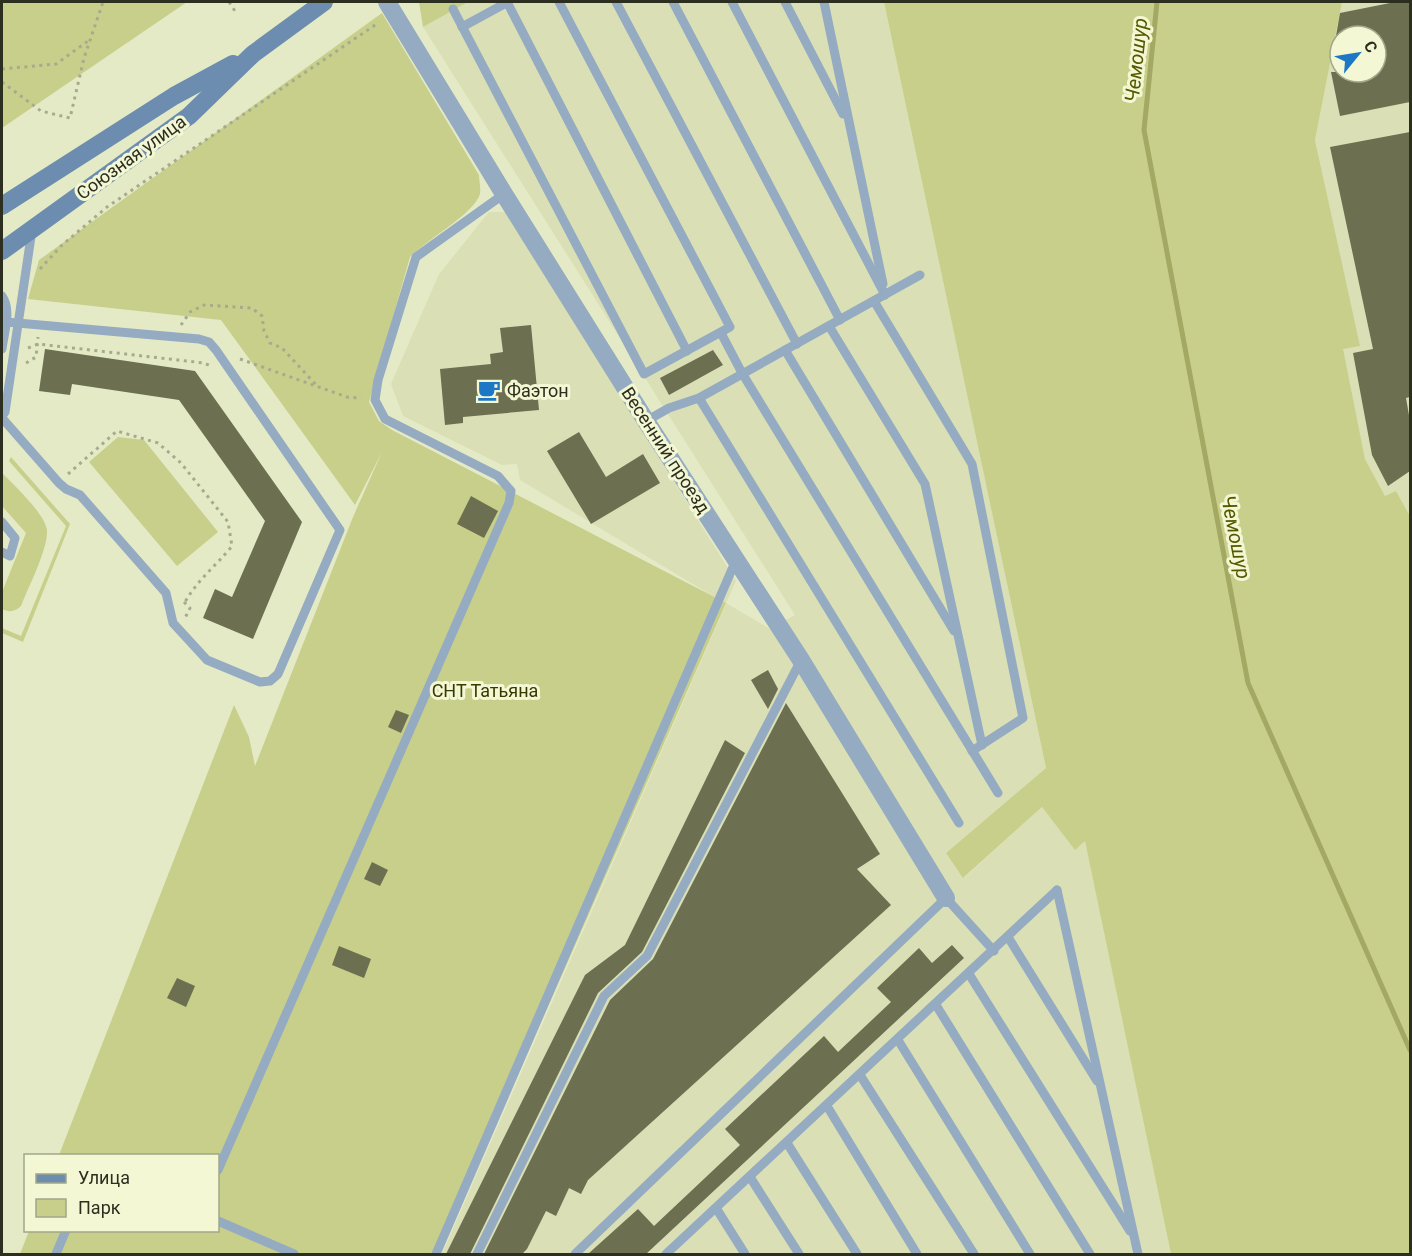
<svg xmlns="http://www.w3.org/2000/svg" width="1412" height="1256" viewBox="0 0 1412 1256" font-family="Roboto,sans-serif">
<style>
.built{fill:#dadfb5;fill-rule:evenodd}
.green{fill:#c8cf8b}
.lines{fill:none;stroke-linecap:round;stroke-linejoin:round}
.stream{stroke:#a3a962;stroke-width:5}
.building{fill:#6c6f50}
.path{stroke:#a7ab8e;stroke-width:3;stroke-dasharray:3 4.5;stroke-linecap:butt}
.lane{stroke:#94abc2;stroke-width:9}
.street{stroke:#94abc2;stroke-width:18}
.secondary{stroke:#6c8daf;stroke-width:18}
.labels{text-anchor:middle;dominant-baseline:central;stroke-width:6;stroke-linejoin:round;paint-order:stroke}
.street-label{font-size:18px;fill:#2c2e20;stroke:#f3f7d3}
.poi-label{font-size:18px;fill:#2c2e20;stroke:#f3f7d3;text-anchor:start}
.park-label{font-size:18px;fill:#373a00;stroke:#f3f7d3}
.water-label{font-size:20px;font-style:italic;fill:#545800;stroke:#f3f7d3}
</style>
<rect width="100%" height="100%" fill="#e5eac6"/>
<g class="built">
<path d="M468,2H884L1046,768L946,853L964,878L1042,807L1075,849L1085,840L1171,1254H442L726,604L520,480L517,464L502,465L403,416L391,384L439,274L489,212H506L736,581L726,603L770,629L795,615L423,27Z"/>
<path d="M1342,2H1410V516L1396,491L1385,496L1365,459L1342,348L1359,346L1315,140ZM1340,36H1376V72H1340Z"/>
</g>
<g class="green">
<path d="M2,2H187L2,128Z"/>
<path d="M419,2H468L423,27Z"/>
<path d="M884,2H1342L1315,140L1360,346L1343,349L1365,459L1385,496L1396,491L1410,516V1254H1171L1085,841L1075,850L1042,807L963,878L946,853L1046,768Z"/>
<path d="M382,13L479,175C479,180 481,188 480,194C474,214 426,240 410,257L369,402L379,421L392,430L726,603L439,1254H20L29,1231L218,1230V1156L59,1155L234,705L249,737L255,766L353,517L382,452L355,505L221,320L28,299L39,260Z"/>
<path d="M118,437L144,440L218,532L177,566L89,462Z"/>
<path d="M11,457L70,524L23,642L2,633V628L21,636L66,526L9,461Z"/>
<path d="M2,473C13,484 47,516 47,531C48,549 28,588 21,606C16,611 9,613 2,609V592L26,533L2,506Z"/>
</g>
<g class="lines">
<path class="stream" d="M1157,2L1144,130L1248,683L1410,1050"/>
</g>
<g class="building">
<path d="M1395,2H1410V102L1340,116L1331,72H1376V36H1336L1340,13Z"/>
<path d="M1410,132V397L1406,398L1410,421V471L1388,486L1372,455L1353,353L1373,349L1330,147Z"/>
<path d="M531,325L539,410L463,417V423L445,425L440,369L491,364L490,354L503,352L500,328Z"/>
<path d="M45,349L195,371L302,522L253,639L203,618L215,589L232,597L265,521L179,400L72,384L70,395L39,391Z"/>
<path d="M713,350L723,365L669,395L660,378Z"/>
<path d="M579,432L606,477L643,454L660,483L591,524L547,451Z"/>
<path d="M471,496L498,511L484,538L457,524Z"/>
<path d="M768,670L778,689L768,709L751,680Z"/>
<path d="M786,703L880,854L857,869L891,905L588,1180L581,1194L569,1188L556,1216L546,1211L527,1249L522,1254H484L610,1000L653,959Z"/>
<path d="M396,710L409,715L401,733L388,727Z"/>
<path d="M725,740L745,753L642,952L598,993L470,1254H446L585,975L625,945Z"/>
<path d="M372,862L388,870L380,886L364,879Z"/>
<path d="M952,945L964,958L646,1254H588L638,1209L654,1226L740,1145L725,1129L824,1036L838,1052L891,1002L877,988L919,948L932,963Z"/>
<path d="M339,946L371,959L364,978L332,965Z"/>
<path d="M177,978L195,986L186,1007L167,998Z"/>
</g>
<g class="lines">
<g class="path">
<path d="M229,2L237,14"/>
<path d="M2,69L56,64L88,41"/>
<path d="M2,82L41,111L70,118L84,58L103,2"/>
<path d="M40,269L61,246L107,207L378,23"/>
<path d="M181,325L190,312L204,305L252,308L262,316L264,331L270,343L282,348L318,387"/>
<path d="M28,348L38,344L204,363L211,366"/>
<path d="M240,359L347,397L361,398"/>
<path d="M26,363L36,357L38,337"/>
<path d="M68,474L117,431L158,443L181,463L228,522L232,546C216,566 196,581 184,604"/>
<path d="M184,602L190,608L185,618"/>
</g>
<g class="lane">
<path d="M507,2L687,351"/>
<path d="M616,2L797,344"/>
<path d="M673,2L840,320"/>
<path d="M732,2L885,295"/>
<path d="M785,2L843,114"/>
<path d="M824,2L883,284"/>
<path d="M453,9L644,374L730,327L559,2"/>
<path d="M462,27L508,2"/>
<path d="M2,296C12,310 4,332 2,349"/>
<path d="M874,301L972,464L1023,718L972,751"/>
<path d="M829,326L925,484L982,745"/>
<path d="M721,333L742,373L998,793"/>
<path d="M785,350L954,631"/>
<path d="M699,398L959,823"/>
<path d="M2,416L5,412L32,230"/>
<path d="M2,418L59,483L66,489L80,495L166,593L173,623L207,660L260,682L270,681L278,674L340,530L216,350L209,342L199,339L6,322"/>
<path d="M646,421L669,408L699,398L920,275"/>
<path d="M2,522L15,538L10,556L2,552"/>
<path d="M1057,890L1138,1254"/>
<path d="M1008,937L1097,1081"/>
<path d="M969,974L1130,1231"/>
<path d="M936,1005L1090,1254"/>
<path d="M898,1040L1030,1254"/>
<path d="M860,1075L974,1254"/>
<path d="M827,1106L917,1254"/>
<path d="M787,1143L857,1254"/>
<path d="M218,1170L509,503L511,491L498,476L385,419L375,400L378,380L416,257L504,194"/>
<path d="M750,1177L799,1254"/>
<path d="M716,1208L745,1254"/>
<path d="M218,1221L294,1254"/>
<path d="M56,1254L66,1230"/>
<path d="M436,1254L736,560"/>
<path d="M477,1254L604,996L647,956L801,660"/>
<path d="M575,1254L946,898L994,951"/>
<path d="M666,1254L1057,890"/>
</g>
<path class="street" d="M387,2L504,194L646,421L801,660L946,898"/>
<g class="secondary">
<path d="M2,206L174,96L233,64"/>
<path d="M2,251L189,116L253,54L324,2"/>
</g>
</g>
<defs>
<g id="cafe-bare" transform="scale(1.8)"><path d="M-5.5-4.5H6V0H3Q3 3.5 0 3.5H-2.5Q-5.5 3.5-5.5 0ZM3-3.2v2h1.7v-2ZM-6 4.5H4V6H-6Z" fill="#1c78c5" stroke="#f3f7d3" stroke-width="2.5" paint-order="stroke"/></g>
</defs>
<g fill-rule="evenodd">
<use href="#cafe-bare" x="489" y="390"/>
</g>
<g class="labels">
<g class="street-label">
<text transform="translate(131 157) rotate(-36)">Союзная улица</text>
<text transform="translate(666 450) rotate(57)">Весенний проезд</text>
</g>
<g class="poi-label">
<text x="507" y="390">Фаэтон</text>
</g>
<g class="park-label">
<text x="485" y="690">СНТ Татьяна</text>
</g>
<g class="water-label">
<text transform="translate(1136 60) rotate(-84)">Чемошур</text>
<text transform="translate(1236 537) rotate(79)">Чемошур</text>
</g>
</g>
<rect width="1412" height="1256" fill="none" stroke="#2c2e20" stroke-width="6"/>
<rect x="24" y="1154" width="195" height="78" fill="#f3f7d3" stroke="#a3a78b" stroke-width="1.5"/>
<rect x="36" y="1174" width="30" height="9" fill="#6c8daf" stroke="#a3a78b" stroke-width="1.5"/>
<text x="78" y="1184" font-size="18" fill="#2c2e20">Улица</text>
<rect x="36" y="1199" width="30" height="18" fill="#c8cf8b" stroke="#a3a78b" stroke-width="1.5"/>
<text x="78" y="1214" font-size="18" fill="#2c2e20">Парк</text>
<g transform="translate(1358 54) rotate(60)"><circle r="28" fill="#f3f7d3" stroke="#a3a78b" stroke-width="1.5"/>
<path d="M0-4.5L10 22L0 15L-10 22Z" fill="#1c78c5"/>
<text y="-9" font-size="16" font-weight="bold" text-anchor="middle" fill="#2c2e20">С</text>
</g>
</svg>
